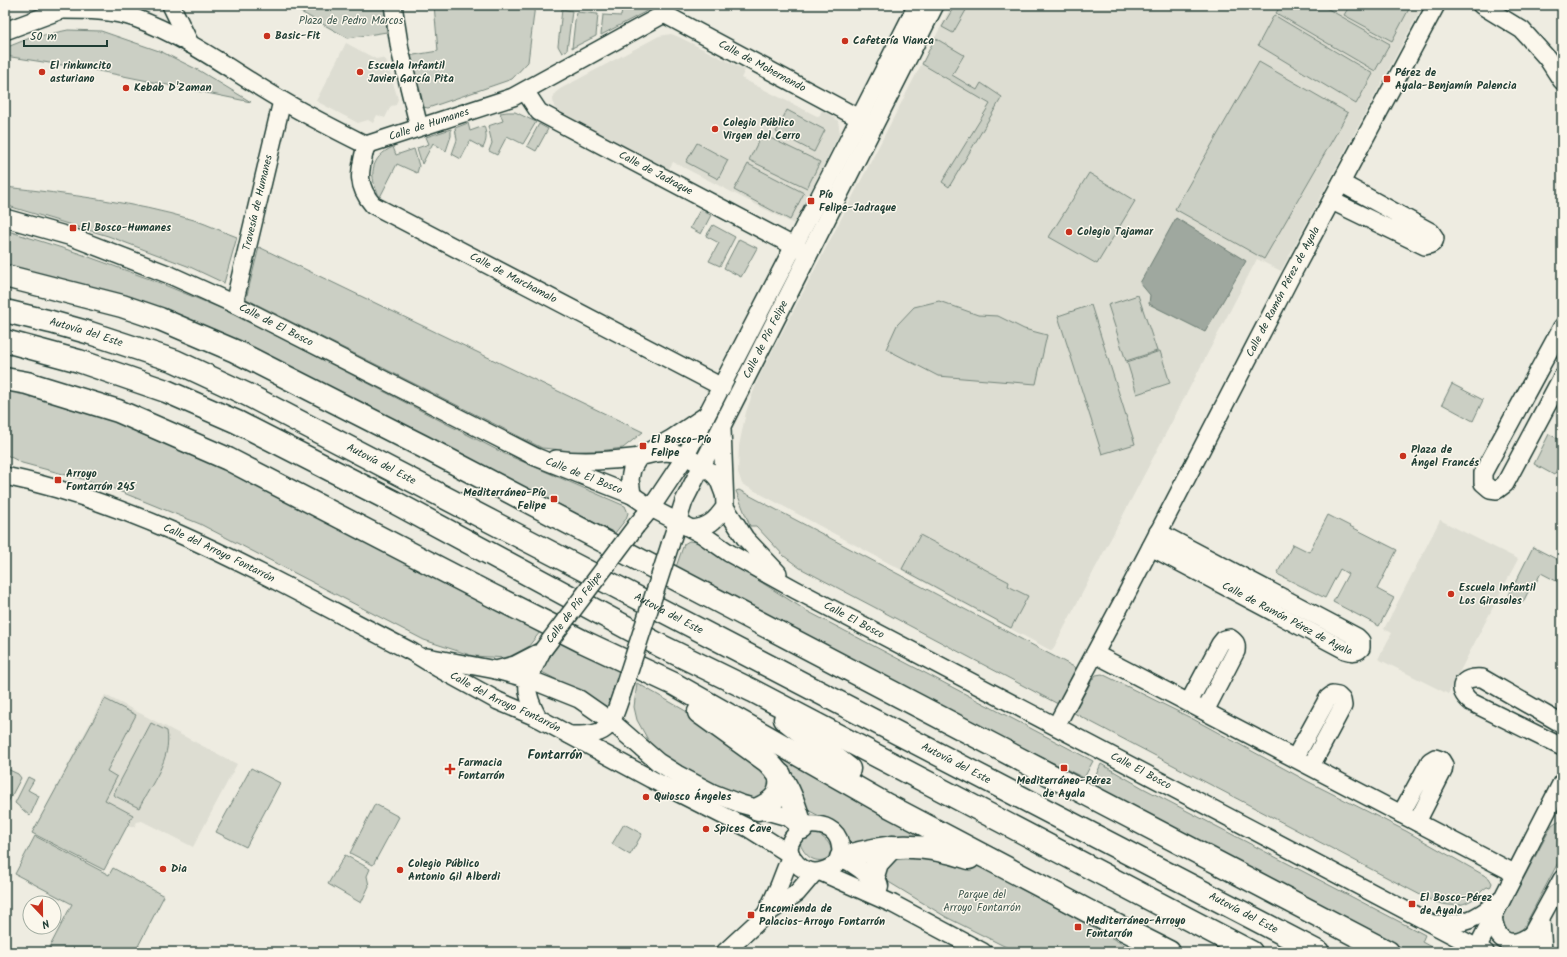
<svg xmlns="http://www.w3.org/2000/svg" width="1567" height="957" viewBox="0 0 1567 957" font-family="Kalam,sans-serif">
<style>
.built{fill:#ddddd2}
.green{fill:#cbcfc4;stroke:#75867c}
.water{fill:#9fa89f;stroke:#6c7d74}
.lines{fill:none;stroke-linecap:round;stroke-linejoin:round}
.minor-casing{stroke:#1f3d34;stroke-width:20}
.highway-casing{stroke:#1f3d34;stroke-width:25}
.minor{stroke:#fbf7ec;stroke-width:17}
.highway{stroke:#fbf7ec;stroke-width:22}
.minor-bridge-casing{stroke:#1f3d34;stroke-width:20;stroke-linecap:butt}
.minor-bridge{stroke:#fbf7ec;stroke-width:17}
.poi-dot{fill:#c8321e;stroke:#fbf7ec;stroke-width:1.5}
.labels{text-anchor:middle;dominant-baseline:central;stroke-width:3;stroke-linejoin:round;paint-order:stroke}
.park-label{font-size:11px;fill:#415a51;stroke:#fbf7ec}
.poi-label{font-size:11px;font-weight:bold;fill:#1f3d34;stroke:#fbf7ec;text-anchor:start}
.street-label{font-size:11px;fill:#1f3d34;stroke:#fbf7ec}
.quarter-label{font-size:13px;font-weight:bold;fill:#1f3d34;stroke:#fbf7ec}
</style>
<rect width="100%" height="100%" fill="#eeece1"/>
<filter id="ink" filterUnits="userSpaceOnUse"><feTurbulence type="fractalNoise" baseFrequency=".025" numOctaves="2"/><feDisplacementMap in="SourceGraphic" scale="8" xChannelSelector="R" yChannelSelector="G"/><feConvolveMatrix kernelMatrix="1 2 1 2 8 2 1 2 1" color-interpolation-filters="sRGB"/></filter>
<g filter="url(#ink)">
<g class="built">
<path d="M952,5H1423L1281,271L1257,259L1052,651L742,484L738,472L739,446L746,412L758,379Z"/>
<path d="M671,34L679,37L745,70L741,78L819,117L822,110L834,117L838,121L840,133L794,224L673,162L669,169L564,116L554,107L553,99L555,93L560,89L659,36Z"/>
<path d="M346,43L376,59L381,58L386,60L398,99L396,105L391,106L385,118L377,115L373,123L368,120L358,123L316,101Z"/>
<path d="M1440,520L1518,559L1448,694L1378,659L1392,633L1384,629Z"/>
<path d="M105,695L237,764L193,847L142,821L137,822L134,827L128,825L104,870L32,833Z"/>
</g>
<g class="green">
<path d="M288,5H384L387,32L348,38Z"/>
<path d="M434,5H535L528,62L512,79L428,108L423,107L408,56L438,51Z"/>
<path d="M623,5L645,6L650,5L645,12L601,35L603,15L621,16Z"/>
<path d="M955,5H969L953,33L942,27Z"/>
<path d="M1281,5H1321L1390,44L1375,71L1276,13Z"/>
<path d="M1350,5H1411L1392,41L1344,15Z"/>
<path d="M562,9L572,11L567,50L562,53L558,46Z"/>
<path d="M576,12L598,14L596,36L572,48Z"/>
<path d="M1274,15L1373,74L1356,104L1258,45Z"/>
<path d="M68,30L101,31L162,52L200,71L251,102L94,70L5,56V48L30,38Z"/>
<path d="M935,38L964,55L952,75L977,90L981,83L1002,97L949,187L942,182L990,104L922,64Z"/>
<path d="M1259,62L1348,113L1264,259L1175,209Z"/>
<path d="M787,110L825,130L814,152L776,132Z"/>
<path d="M507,112H515L536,122L523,144L507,136L497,155L489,151L492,143L488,126L503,121L500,113Z"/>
<path d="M468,123L470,131L484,126C487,135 487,140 483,148L470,141L461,159L452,154L457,140L455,128Z"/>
<path d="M539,124L548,129L536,151L527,146Z"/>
<path d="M451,129V136L446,151L433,143L422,164L417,148L429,144L426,137Z"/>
<path d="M762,134L820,162L807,188L749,160Z"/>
<path d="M697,143L728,160L718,179L686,162Z"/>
<path d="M393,147L396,155L414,149L419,166L417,173L397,164L380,197C368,177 370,157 393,147Z"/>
<path d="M748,164L804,193L790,220L734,190Z"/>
<path d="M1089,173L1135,201L1097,264L1049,237Z"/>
<path d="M5,187C68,194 133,202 194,220C209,225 223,232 237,237L224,283L190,267L108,236L5,205Z"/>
<path d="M700,210L711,215L701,234L690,228Z"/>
<path d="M713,225L735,237L720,266L709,261L719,243L706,236Z"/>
<path d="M5,230L78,253L155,281L232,313L505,454L625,506L628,513L626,519L615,533L392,419L5,267Z"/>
<path d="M739,239L757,248L741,277L724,268Z"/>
<path d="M259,247L643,432L623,448L599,451H572L542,448L246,299Z"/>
<path d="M1138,295L1157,351L1126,361L1108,305Z"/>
<path d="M939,301L978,315L998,316L1024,329L1047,335L1036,384L938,376L886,349L897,325L914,307Z"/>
<path d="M1091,305L1135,444L1102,454L1058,316Z"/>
<path d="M1160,351L1170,383L1137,394L1127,362Z"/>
<path d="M1452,384L1483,400L1473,421L1442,404Z"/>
<path d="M5,388L66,403L181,445L540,632L528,647L507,658L473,656L424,640L200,524L104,485L22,463L5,454Z"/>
<path d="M1549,434L1562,441V459L1554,475L1534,464Z"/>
<path d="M739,490L1076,668L1058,704L800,568L784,556L756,526H750L736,491Z"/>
<path d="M1328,515L1397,550L1377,589L1394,598L1379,626L1333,602L1348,574L1340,569L1325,598L1277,574L1293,544L1309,552Z"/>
<path d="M920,535L1009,582L1008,586L1028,596L1011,628L902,569Z"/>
<path d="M689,541L697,542L807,611L1093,761L1084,778L965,719L676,567L684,544Z"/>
<path d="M1533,547L1562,562V584L1541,573L1535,584L1533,582L1523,602L1509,595Z"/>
<path d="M561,642L619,670L608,707L542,672L547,660Z"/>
<path d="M1102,674L1193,719L1307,781L1406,831L1489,878L1492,883L1490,888L1487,887C1482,890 1479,894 1475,898C1459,909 1445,906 1428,899L1074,713L1092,680L1096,675Z"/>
<path d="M637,683L684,710L760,759L776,783L758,801L742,797L698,777L680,768L652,747L637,720L634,707Z"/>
<path d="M105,699L136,715L107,771L117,777L105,800L133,815L104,870L32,833Z"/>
<path d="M151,723L167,731C172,759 151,784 139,808L113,795Z"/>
<path d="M748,742L778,751L964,850L853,846L846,837L825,819L804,808Z"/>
<path d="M1101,764L1143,788L1425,935L1422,942L1440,952H1409L1180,833L1092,784Z"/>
<path d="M5,768L18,774L21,778L5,808Z"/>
<path d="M251,768L280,783L246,847L216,832Z"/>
<path d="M28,777L34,780L28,790L39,796L30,816L15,803Z"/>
<path d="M375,804L399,817L373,865L350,853Z"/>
<path d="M1556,822H1562V855L1522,931L1517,934L1507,932L1502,924V919L1552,825Z"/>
<path d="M624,824L642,834L630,855L612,844Z"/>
<path d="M814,831C824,838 834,844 831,857C815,866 804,856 799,841Z"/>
<path d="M35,836L109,875L113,868L164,896L135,952H47L72,904L15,874Z"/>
<path d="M345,855L370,869L367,876L369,886L361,903L328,884Z"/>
<path d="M894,855L965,862L988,870L1137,952H1016L946,917L887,881L881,873Z"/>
<path d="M1562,915V952H1560C1556,939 1556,927 1562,915Z"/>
</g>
<path class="water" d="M1176,218L1246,261L1205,332L1149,304L1150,295L1140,283Z"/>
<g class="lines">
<g class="minor-casing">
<g id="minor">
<path d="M171,5L190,44"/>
<path d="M393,5L400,50L419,127"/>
<path d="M1481,5L1522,30L1547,58L1562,81"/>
<path id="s1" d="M63,10C86,10 112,10 135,18C188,37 234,73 283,101C310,117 338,131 366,145L513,97L664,14L665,5"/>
<path id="s2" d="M664,14L868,123"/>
<path d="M5,31L72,6"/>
<path id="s3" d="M525,91L539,112L803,251"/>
<path id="s4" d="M366,145C360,170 355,184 373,205L722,387"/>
<path d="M1332,201L1425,246C1430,245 1434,244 1435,238L1431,232L1341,183"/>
<path id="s5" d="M5,218L72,237L170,275L234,304L536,457L632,495L651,508L703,535L729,553L796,590L1485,952"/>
<path id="s6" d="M234,304L282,101"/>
<path d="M1562,327L1483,473V483L1490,489L1497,490L1505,484L1562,377"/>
<path d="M556,459C581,463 607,461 632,458C647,456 659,450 674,453C686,454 711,470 718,479C720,483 722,489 724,494"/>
<path id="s7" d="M5,476C151,506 281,585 412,652L438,668L498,701L538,718L651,779L750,829L791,855"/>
<path d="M632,495L630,479L632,469L639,457L671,439L705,416"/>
<path d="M725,507L745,538L778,573"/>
<path d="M636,526L651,508L685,457L827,182L917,5"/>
<path d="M692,529C709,527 715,521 725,507L722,429"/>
<path id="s8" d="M670,545L684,501L935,5"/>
<path id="s9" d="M1151,547L1345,650C1352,652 1356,653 1361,648V641L1357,637L1158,532"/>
<path d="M1095,654L1514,873"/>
<path d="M427,657L496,670L529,679L579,699L612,722L658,762L677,774L713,793L741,804L788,817L802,828"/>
<path d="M496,670L515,665L542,651"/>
<path d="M1189,702L1220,644L1224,639L1230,638C1236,642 1237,644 1236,651L1205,711"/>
<path d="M538,718C521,686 527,681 542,651"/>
<path d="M1562,724L1482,678C1461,676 1455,689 1471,702L1562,747"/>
<path id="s10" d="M1056,726L1125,597L1291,276L1436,5"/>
<path d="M570,735C610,736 610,728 622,693"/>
<path d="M1295,758L1328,698L1332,695L1338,696L1342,700L1343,706L1311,766"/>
<path d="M1401,814L1430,761L1435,758L1441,760L1444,765L1443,771L1417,822"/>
<path d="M809,825C823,824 837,829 840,844C841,849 842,854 840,859C838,863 835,865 831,867C816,876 802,873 792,858C783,844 797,830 809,825Z"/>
<path d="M841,858C858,865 866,874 879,887"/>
<path d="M821,872L893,904L983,952"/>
<path d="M766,914L779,886L791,855"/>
<path d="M1493,916C1496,942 1510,950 1532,934"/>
<path d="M1541,920L1543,952"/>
<path d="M1434,924C1465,925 1474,920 1498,902"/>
<path d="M1477,948L1562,782"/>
<path d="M725,952L765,915L797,893L814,873"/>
<path d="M1522,952L1562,879"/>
</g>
</g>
<g class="highway-casing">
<g id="highway">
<path d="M5,276L122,306L160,319L235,351L424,447L1388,952"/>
<path id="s11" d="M5,311L51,322L90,333L175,361L248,395L1318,952"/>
<path d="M5,341L79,361L166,391L237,422L394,502L661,646L753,691L1251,952"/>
<path d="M5,379L27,383L118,411L228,459L491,595L584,642L674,684L887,805L1088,911L1169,952"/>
<path d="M699,712L767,761C788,782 793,800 802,828"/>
<path d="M785,719L849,769"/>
<path d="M758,809C775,801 782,794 780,775"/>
<path d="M841,858C887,844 922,842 969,858"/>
<path d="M877,886L873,876L877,863L892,847"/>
</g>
</g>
<use href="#minor" class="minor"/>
<use href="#highway" class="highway"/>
<g class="minor-bridge-casing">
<g id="minor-bridge">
<path id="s12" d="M542,651L636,526"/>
<path d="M622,693L670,545"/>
</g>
</g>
<use href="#minor-bridge" class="minor-bridge"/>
</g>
</g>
<g class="poi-dot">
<circle cx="267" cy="36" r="4"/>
<circle cx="845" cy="41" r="4"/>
<circle cx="42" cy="72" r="4"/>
<circle cx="360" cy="72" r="4"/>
<rect x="1383" y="75" width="8" height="8" rx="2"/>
<circle cx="126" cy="88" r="4"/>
<circle cx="715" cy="129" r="4"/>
<rect x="807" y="197" width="8" height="8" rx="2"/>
<rect x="69" y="224" width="8" height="8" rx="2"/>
<circle cx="1069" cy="232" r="4"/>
<rect x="639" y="442" width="8" height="8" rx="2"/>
<circle cx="1403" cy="456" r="4"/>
<rect x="54" y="476" width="8" height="8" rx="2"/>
<rect x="550" y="495" width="8" height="8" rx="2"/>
<circle cx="1451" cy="594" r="4"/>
<rect x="1060" y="764" width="8" height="8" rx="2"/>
<path d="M448 763h4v4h4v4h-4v4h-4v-4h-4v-4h4z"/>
<circle cx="646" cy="797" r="4"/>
<circle cx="706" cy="829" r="4"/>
<circle cx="163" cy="869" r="4"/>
<circle cx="400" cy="870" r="4"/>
<rect x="1408" y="900" width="8" height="8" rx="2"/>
<rect x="747" y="911" width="8" height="8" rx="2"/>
<rect x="1074" y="923" width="8" height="8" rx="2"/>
</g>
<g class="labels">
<g class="park-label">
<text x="351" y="21">Plaza de Pedro Marcos</text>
<text x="982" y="895">Parque del<tspan x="982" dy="13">Arroyo Fontarrón</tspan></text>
</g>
<g class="poi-label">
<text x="275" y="36">Basic-Fit</text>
<text x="853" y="41">Cafetería Vianca</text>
<text x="50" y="66">El rinkuncito<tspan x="50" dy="13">asturiano</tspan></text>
<text x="368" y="66">Escuela Infantil<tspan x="368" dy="13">Javier García Pita</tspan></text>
<text x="1395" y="73">Pérez de<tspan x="1395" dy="13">Ayala-Benjamín Palencia</tspan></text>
<text x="134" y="88">Kebab D'Zaman</text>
<text x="723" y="123">Colegio Público<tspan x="723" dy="13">Virgen del Cerro</tspan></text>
<text x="819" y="195">Pío<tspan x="819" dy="13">Felipe-Jadraque</tspan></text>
<text x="81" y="228">El Bosco-Humanes</text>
<text x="1077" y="232">Colegio Tajamar</text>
<text x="651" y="440">El Bosco-Pío<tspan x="651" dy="13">Felipe</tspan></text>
<text x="1411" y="450">Plaza de<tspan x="1411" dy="13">Ángel Francés</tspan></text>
<text x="66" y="474">Arroyo<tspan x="66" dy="13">Fontarrón 245</tspan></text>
<text x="546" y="493" text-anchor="end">Mediterráneo-Pío<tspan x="546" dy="13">Felipe</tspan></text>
<text x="1459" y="588">Escuela Infantil<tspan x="1459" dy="13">Los Girasoles</tspan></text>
<text x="458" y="763">Farmacia<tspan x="458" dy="13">Fontarrón</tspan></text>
<text x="1064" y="781" text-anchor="middle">Mediterráneo-Pérez<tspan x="1064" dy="13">de Ayala</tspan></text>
<text x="654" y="797">Quiosco Ángeles</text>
<text x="714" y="829">Spices Cave</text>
<text x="408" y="864">Colegio Público<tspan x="408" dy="13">Antonio Gil Alberdi</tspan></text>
<text x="171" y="869">Dia</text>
<text x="1420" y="898">El Bosco-Pérez<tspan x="1420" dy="13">de Ayala</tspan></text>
<text x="759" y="909">Encomienda de<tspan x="759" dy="13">Palacios-Arroyo Fontarrón</tspan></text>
<text x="1086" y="921">Mediterráneo-Arroyo<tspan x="1086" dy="13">Fontarrón</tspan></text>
</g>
<g class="street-label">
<text stroke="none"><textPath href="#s2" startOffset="111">Calle de Mohernando</textPath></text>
<text stroke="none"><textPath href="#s1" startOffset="403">Calle de Humanes</textPath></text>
<text stroke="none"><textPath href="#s3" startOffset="157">Calle de Jadraque</textPath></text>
<text stroke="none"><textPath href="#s6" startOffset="104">Travesía de Humanes</textPath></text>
<text stroke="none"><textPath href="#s4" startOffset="222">Calle de Marchamalo</textPath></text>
<text stroke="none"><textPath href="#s10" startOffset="490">Calle de Ramón Pérez de Ayala</textPath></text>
<text stroke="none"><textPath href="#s5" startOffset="292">Calle de El Bosco</textPath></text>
<text stroke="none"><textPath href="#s11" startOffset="84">Autovía del Este</textPath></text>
<text stroke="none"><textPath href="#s8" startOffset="227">Calle de Pío Felipe</textPath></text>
<text stroke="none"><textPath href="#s11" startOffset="408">Autovía del Este</textPath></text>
<text stroke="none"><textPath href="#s5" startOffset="635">Calle de El Bosco</textPath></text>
<text stroke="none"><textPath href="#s7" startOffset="228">Calle del Arroyo Fontarrón</textPath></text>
<text stroke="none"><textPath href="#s12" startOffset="54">Calle de Pío Felipe</textPath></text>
<text stroke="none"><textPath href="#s11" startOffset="732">Autovía del Este</textPath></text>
<text stroke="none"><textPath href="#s9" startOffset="154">Calle de Ramón Pérez de Ayala</textPath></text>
<text stroke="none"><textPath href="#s5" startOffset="942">Calle El Bosco</textPath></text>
<text stroke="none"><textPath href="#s7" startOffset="551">Calle del Arroyo Fontarrón</textPath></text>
<text stroke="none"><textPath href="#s11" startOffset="1056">Autovía del Este</textPath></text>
<text stroke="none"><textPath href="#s5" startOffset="1266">Calle El Bosco</textPath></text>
<text stroke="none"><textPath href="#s11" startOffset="1380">Autovía del Este</textPath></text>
</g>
<g class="quarter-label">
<text x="555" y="755">Fontarrón</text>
</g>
</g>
<rect width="1567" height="957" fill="none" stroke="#fbf7ec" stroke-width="20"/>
<rect x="10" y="10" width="1547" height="937" fill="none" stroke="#1f3d34" stroke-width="1.5" filter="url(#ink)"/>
<g transform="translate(42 915) rotate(158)"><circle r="19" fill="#fbf7ec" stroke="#a3ada2"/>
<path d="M0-3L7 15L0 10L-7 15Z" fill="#c8321e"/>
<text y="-6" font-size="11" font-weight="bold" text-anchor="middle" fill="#1f3d34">N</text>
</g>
<path d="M24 40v6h83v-6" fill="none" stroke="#1f3d34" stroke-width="2"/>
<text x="30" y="40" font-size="12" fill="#1f3d34" stroke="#fbf7ec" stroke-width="3" paint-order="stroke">50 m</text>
</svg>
